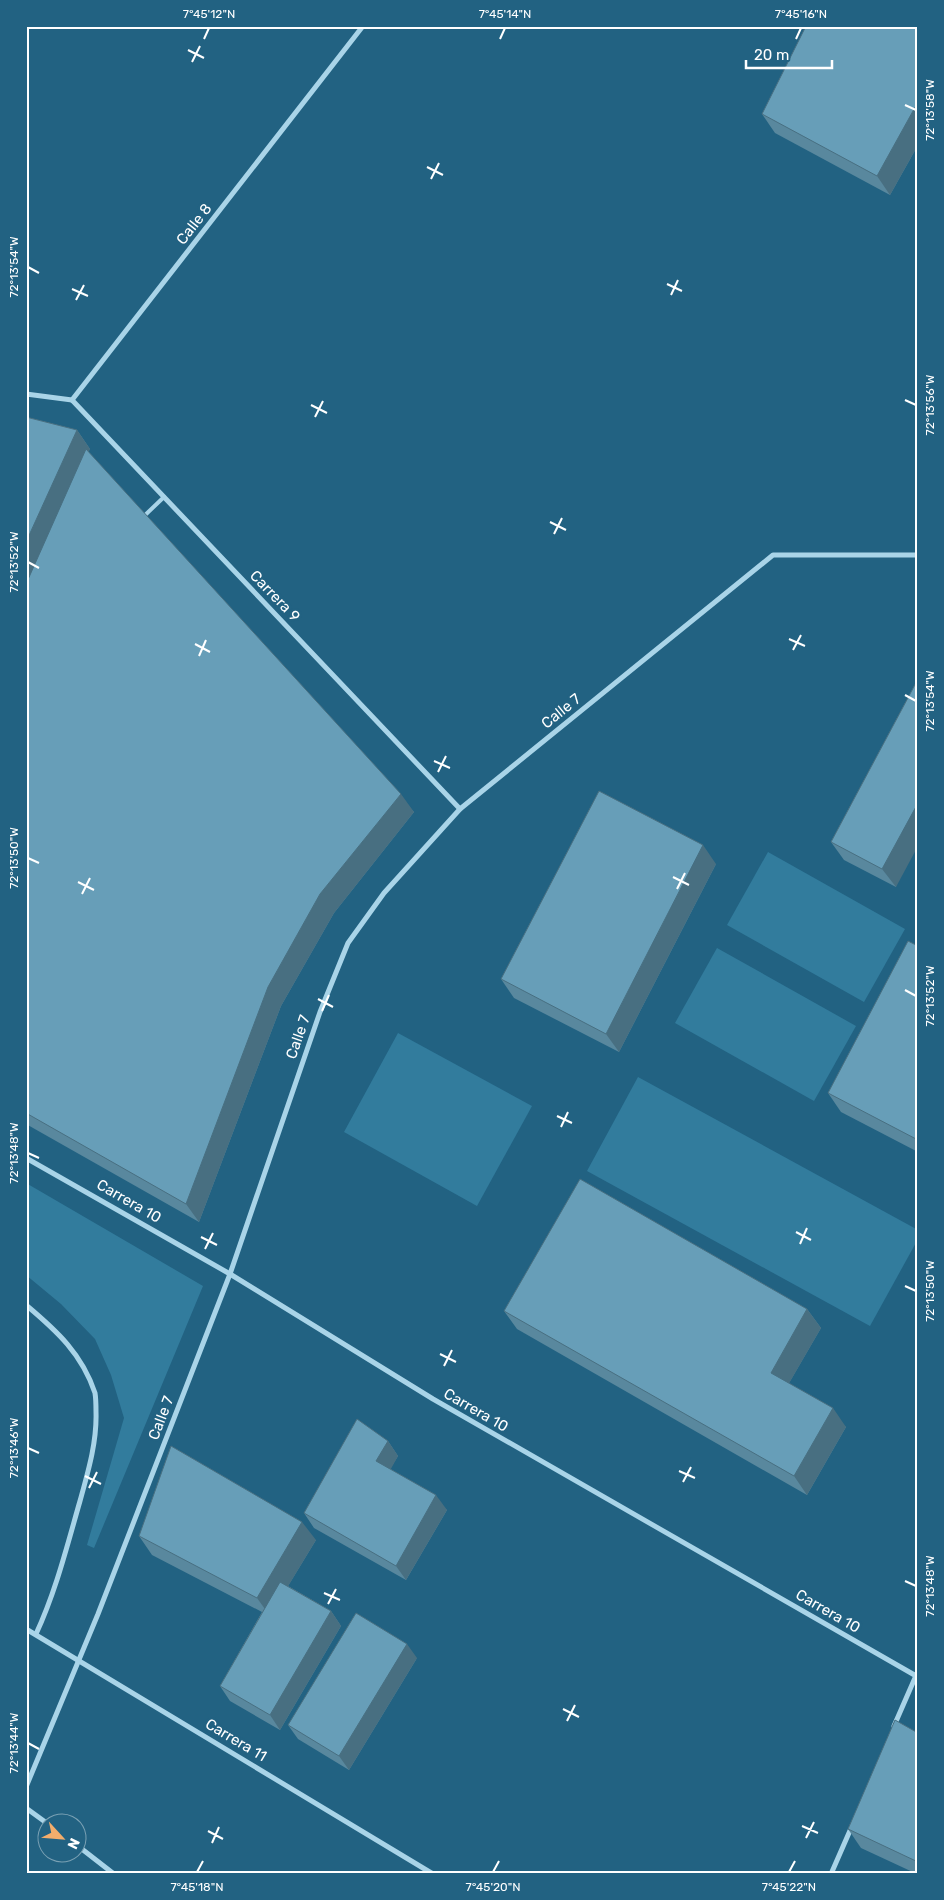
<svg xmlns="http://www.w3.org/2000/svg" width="944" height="1900" viewBox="0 0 944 1900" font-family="Rubik,sans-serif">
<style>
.green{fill:#327c9d}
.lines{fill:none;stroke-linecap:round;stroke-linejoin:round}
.service{stroke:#a9d4e8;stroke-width:4}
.minor{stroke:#a9d4e8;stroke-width:5}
.wall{fill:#59889e}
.shaded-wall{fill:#486f81}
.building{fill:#679eb8;stroke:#486f81}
.ticks{fill:none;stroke:#fff;stroke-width:2}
.labels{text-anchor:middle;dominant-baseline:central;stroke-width:5;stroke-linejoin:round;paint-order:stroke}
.street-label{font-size:15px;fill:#fff;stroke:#226282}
.neatline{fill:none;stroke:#fff;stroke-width:2}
.ticks-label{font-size:12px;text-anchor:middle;fill:#fff}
</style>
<rect width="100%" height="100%" fill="#226282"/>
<g class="green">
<path d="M768,852L905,929L864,1002L727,925Z"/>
<path d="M717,948L856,1026L814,1101L675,1023Z"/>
<path d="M398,1033L532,1106L477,1206L344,1132Z"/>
<path d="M638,1077L918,1230V1239L870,1326L587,1171Z"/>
<path d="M26,1183L203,1286L94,1548L87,1545L124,1418L111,1375L95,1339L61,1304L26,1275Z"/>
</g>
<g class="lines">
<path class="service" d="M142,518L164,497"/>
<g class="minor">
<path d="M26,394L72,400"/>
<path d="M72,400L460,809"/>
<path d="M72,400L363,26"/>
<path d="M26,1158L230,1274L433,1399L918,1677"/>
<path d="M26,1305C57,1331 82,1354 95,1393C96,1399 96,1406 96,1412C97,1442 88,1472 80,1501C67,1546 56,1591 36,1634"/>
<path d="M26,1629L433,1874"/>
<path d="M894,1726L918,1671"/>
<path d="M26,1787L98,1614L230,1274L320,1012L348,943L384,893L460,809L773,555H918"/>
<path d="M26,1808L48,1824"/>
<path d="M78,1846L114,1874"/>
<path d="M831,1874L852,1826"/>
</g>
</g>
<g class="wall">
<path d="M918,26V145L890,195L775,133L762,114Z"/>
<path d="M26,417L77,430L90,449L88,452L414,812L334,913L281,1006L199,1222L26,1124Z"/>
<path d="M918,679L896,887L844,860L831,842Z"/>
<path d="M716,864L619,1052L514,998L501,979Z"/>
<path d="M918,946V1152L841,1112L828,1093Z"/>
<path d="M807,1309L821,1328L789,1383L846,1427L807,1495L517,1329L504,1311Z"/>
<path d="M388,1441L398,1456L390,1469L447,1510L406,1580L314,1528L304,1513Z"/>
<path d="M139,1536L316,1540L288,1586L331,1611L341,1626L280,1730L230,1701L220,1686L262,1612L152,1555Z"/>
<path d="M417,1658L349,1770L298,1739L288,1725Z"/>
<path d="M918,1733V1874H917L861,1848L848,1829Z"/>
</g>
<g class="shaded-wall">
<path d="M918,102V145L890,195L877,176Z"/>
<path d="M77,430L90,449L26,589V542Z"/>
<path d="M401,794L414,812L334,913L281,1006L199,1222L186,1204L268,987L320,894Z"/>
<path d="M918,803V846L896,887L882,869Z"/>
<path d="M703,845L716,864L619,1052L606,1034Z"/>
<path d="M807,1309L821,1328L784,1392L771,1373Z"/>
<path d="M833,1408L846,1427L807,1495L794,1476Z"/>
<path d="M388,1441L398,1456L387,1476L376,1461Z"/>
<path d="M436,1495L447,1510L406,1580L396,1566Z"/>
<path d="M302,1522L316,1540L270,1616L257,1598Z"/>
<path d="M331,1611L341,1626L280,1730L270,1715Z"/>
<path d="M407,1644L417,1658L349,1770L339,1756Z"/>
</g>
<g class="building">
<path d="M806,26H918V102L877,176L762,114Z"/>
<path d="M26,417L77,430L26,542Z"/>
<path d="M86,449L401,794L320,894L268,987L186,1204L26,1113V584Z"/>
<path d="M918,679V803L882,869L831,842Z"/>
<path d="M599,791L703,845L606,1034L501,979Z"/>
<path d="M908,941L918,946V1140L828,1093Z"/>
<path d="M580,1179L807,1309L771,1373L833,1408L794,1476L504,1311Z"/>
<path d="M357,1419L388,1441L376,1461L436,1495L396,1566L304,1513Z"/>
<path d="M171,1446L302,1522L257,1598L139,1536Z"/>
<path d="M280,1582L331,1611L270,1715L220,1686Z"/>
<path d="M356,1613L407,1644L339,1756L288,1725Z"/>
<path d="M895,1720L918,1733V1862L848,1829Z"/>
</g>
<path class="ticks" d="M204,39L209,28M500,39L505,28M796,39L801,28M188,50L204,58M192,62L200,46M905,105L916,110M427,167L443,175M431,179L439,163M28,267L39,273M667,284L682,291M72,289L88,296M671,295L678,280M76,300L84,285M905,400L916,405M311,405L327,413M315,417L323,401M550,522L566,530M554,534L562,518M28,562L39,568M789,639L805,646M195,644L210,652M793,650L801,635M199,656L206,640M905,695L916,701M434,761L450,768M438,772L446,756M28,858L39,863M673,877L689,885M78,882L94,890M677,889L685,873M82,894L90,878M905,990L916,996M318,999L333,1007M322,1011L329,995M557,1116L572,1123M561,1127L568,1112M28,1153L39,1158M796,1232L811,1240M201,1237L217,1245M800,1244L807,1228M205,1249L213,1233M905,1286L916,1291M440,1354L456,1362M444,1366L452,1350M28,1448L39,1453M679,1471L695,1478M85,1476L101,1484M683,1482L691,1467M89,1488L97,1472M905,1581L916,1586M324,1593L340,1600M328,1604L336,1589M563,1709L579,1717M567,1721L575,1705M28,1743L39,1749M802,1826L818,1833M208,1831L223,1839M806,1838L814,1822M212,1843L219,1827M197,1872L203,1861M493,1872L499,1861M789,1872L795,1861"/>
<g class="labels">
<g class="street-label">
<text transform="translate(194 224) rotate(-52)">Calle 8</text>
<text transform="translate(275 596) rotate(46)">Carrera 9</text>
<text transform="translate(561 711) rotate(-39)">Calle 7</text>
<text transform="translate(298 1037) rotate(-71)">Calle 7</text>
<text transform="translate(129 1201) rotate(30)">Carrera 10</text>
<text transform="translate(476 1410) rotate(30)">Carrera 10</text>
<text transform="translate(161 1418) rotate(-69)">Calle 7</text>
<text transform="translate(828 1611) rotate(30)">Carrera 10</text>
<text transform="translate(236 1740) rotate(31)">Carrera 11</text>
</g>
</g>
<rect width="944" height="1900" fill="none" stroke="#226282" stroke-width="55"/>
<g transform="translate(62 1838) rotate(116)"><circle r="24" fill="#226282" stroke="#7aa1b4"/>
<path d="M0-4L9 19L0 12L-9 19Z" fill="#f3ad6c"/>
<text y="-8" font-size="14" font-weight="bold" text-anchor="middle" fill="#ffffff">N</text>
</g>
<path d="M746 60v8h86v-8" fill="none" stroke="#ffffff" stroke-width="2.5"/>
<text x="754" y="60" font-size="15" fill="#ffffff" stroke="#226282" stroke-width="4" paint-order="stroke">20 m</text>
<rect x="28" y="28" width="888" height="1844" class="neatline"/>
<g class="ticks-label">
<text x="209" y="18">7°45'12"N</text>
<text x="505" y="18">7°45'14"N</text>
<text x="801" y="18">7°45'16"N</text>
<text transform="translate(930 110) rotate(-90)" y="4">72°13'58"W</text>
<text transform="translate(14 267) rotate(-90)" y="4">72°13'54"W</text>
<text transform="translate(930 405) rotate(-90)" y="4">72°13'56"W</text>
<text transform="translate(14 562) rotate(-90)" y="4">72°13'52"W</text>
<text transform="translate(930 701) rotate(-90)" y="4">72°13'54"W</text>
<text transform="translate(14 858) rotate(-90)" y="4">72°13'50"W</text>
<text transform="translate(930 996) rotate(-90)" y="4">72°13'52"W</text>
<text transform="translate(14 1153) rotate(-90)" y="4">72°13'48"W</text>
<text transform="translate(930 1291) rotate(-90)" y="4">72°13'50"W</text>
<text transform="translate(14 1448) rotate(-90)" y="4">72°13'46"W</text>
<text transform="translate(930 1586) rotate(-90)" y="4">72°13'48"W</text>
<text transform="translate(14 1743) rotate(-90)" y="4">72°13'44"W</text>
<text x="197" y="1891">7°45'18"N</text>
<text x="493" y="1891">7°45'20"N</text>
<text x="789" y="1891">7°45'22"N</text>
</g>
</svg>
